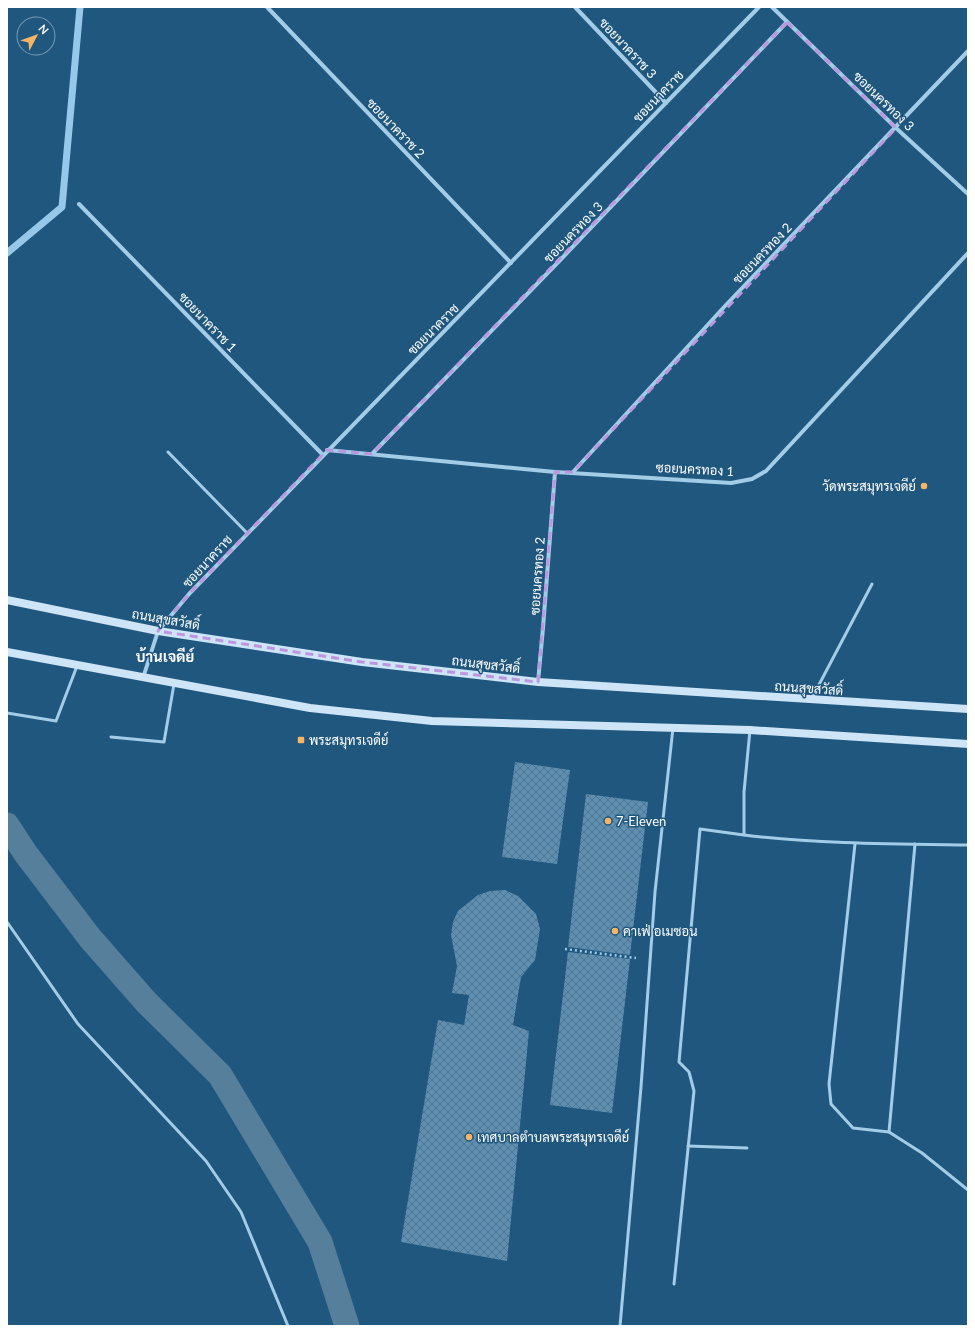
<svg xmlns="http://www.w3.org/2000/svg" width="975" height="1333" viewBox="0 0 975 1333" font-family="Lato,Sarabun,sans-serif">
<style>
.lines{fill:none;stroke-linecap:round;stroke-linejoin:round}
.stream{stroke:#96c9e9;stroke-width:7}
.canal{stroke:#567f9b;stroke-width:25}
.building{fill:url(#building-cross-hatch)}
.path{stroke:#a3cce7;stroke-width:2.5;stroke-dasharray:2 3;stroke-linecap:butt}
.lane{stroke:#a3cce7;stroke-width:3}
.street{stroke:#a3cce7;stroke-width:4}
.secondary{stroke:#cde5f6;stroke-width:8}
.marked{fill:none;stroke:#bd96df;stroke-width:3;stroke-dasharray:8 5;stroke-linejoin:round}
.poi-dot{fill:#f5b563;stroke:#1f577e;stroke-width:1.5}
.labels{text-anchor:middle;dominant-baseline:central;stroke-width:3;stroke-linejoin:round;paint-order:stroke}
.street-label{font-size:13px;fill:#fff;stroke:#1f577e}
.poi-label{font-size:13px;fill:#fff;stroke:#1f577e;text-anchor:start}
.quarter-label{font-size:15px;font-weight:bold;fill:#fff;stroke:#1f577e}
</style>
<defs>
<pattern id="building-cross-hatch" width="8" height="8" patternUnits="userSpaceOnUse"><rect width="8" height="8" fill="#5d8fb2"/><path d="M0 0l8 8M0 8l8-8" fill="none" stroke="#567489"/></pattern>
</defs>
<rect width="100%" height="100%" fill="#1f577e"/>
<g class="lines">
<path class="stream" d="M7,253L62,207L80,7"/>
<path class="canal" d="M7,825L26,854L90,938L147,1003L220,1075L320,1242L347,1326"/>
</g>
<g class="building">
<path d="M515,762L570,770L557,864L502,857Z"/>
<path d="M586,794L648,802L630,955L568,947Z"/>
<path d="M505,890L518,896L536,914L540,929L535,960L521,977L513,1025L529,1031L507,1261L401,1242L438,1020L464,1025L469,995L452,993L457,966L451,935L453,922L458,911L478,895L490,891Z"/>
<path d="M568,952L630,959L612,1113L550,1105Z"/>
</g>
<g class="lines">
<path class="path" d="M565,949L636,958"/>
<g class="lane">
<path d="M168,452L247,533"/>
<path d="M812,698L872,584"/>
<path d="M7,713L56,721L77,666"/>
<path d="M750,730L744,792V835C818,844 893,844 968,845"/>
<path d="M111,737L164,742L174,684"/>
<path d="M855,844L829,1084L831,1104L853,1128L889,1132L922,1153L968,1190"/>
<path d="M7,922L78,1024L206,1161L241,1212L288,1326"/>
<path d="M889,1132L915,844"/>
<path d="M688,1146L747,1148"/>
<path d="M674,1284L694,1091L689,1072L679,1062L700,829L744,835"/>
<path d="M620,1326L641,1087L655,892L673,728"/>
</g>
<g class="street">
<path d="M267,7L511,263"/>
<path d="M575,7L666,103"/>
<path d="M772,7L896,128L968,194"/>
<path d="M79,204L323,455"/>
<path d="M327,450L555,472L731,483L752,479L766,471L968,253"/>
<path d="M372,454L565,255L787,22"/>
<path d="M573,472L725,306L968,51"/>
<path d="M143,678L158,631L189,594L759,7"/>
<path d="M538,682L543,628L555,472"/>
</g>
<g class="secondary">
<path d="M7,600L158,631L362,662L538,682L968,709"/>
<path d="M7,652L310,708L432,721L750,730L968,744"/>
</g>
</g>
<path class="marked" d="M787,22L896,128L573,472H555L538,682L362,662L158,631L189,594L327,450L372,454Z"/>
<g class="poi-dot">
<circle cx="924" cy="486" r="4"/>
<rect x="297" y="736" width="8" height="8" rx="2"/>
<circle cx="608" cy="821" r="4"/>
<circle cx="615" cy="931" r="4"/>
<circle cx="469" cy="1137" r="4"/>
</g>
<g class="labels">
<g class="street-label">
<text transform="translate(628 48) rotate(47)">ซอยนาคราช 3</text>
<text transform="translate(658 96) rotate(-46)">ซอยนาคราช</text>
<text transform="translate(884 101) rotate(44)">ซอยนครทอง 3</text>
<text transform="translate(396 128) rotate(46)">ซอยนาคราช 2</text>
<text transform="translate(573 232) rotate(-46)">ซอยนครทอง 3</text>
<text transform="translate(762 253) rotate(-46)">ซอยนครทอง 2</text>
<text transform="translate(208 322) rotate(46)">ซอยนาคราช 1</text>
<text transform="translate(433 329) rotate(-45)">ซอยนาคราช</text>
<text transform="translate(695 469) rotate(3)">ซอยนครทอง 1</text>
<text transform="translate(207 561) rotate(-47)">ซอยนาคราช</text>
<text transform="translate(537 576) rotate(-86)">ซอยนครทอง 2</text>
<text transform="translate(166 619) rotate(10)">ถนนสุขสวัสดิ์</text>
<text transform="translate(486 664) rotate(7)">ถนนสุขสวัสดิ์</text>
<text transform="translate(809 688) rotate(4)">ถนนสุขสวัสดิ์</text>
</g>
<g class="poi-label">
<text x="916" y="486" text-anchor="end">วัดพระสมุทรเจดีย์</text>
<text x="309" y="740">พระสมุทรเจดีย์</text>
<text x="616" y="821">7-Eleven</text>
<text x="623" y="931">คาเฟ่ อเมซอน</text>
<text x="477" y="1137">เทศบาลตำบลพระสมุทรเจดีย์</text>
</g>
<g class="quarter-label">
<text x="165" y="656">บ้านเจดีย์</text>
</g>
</g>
<rect width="975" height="1333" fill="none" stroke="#ffffff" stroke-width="16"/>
<g transform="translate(36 36) rotate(49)"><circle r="19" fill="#1f577e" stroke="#799ab2"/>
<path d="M0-3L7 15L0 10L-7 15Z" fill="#f5b563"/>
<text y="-6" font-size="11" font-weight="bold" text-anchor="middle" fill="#ffffff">N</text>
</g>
</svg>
